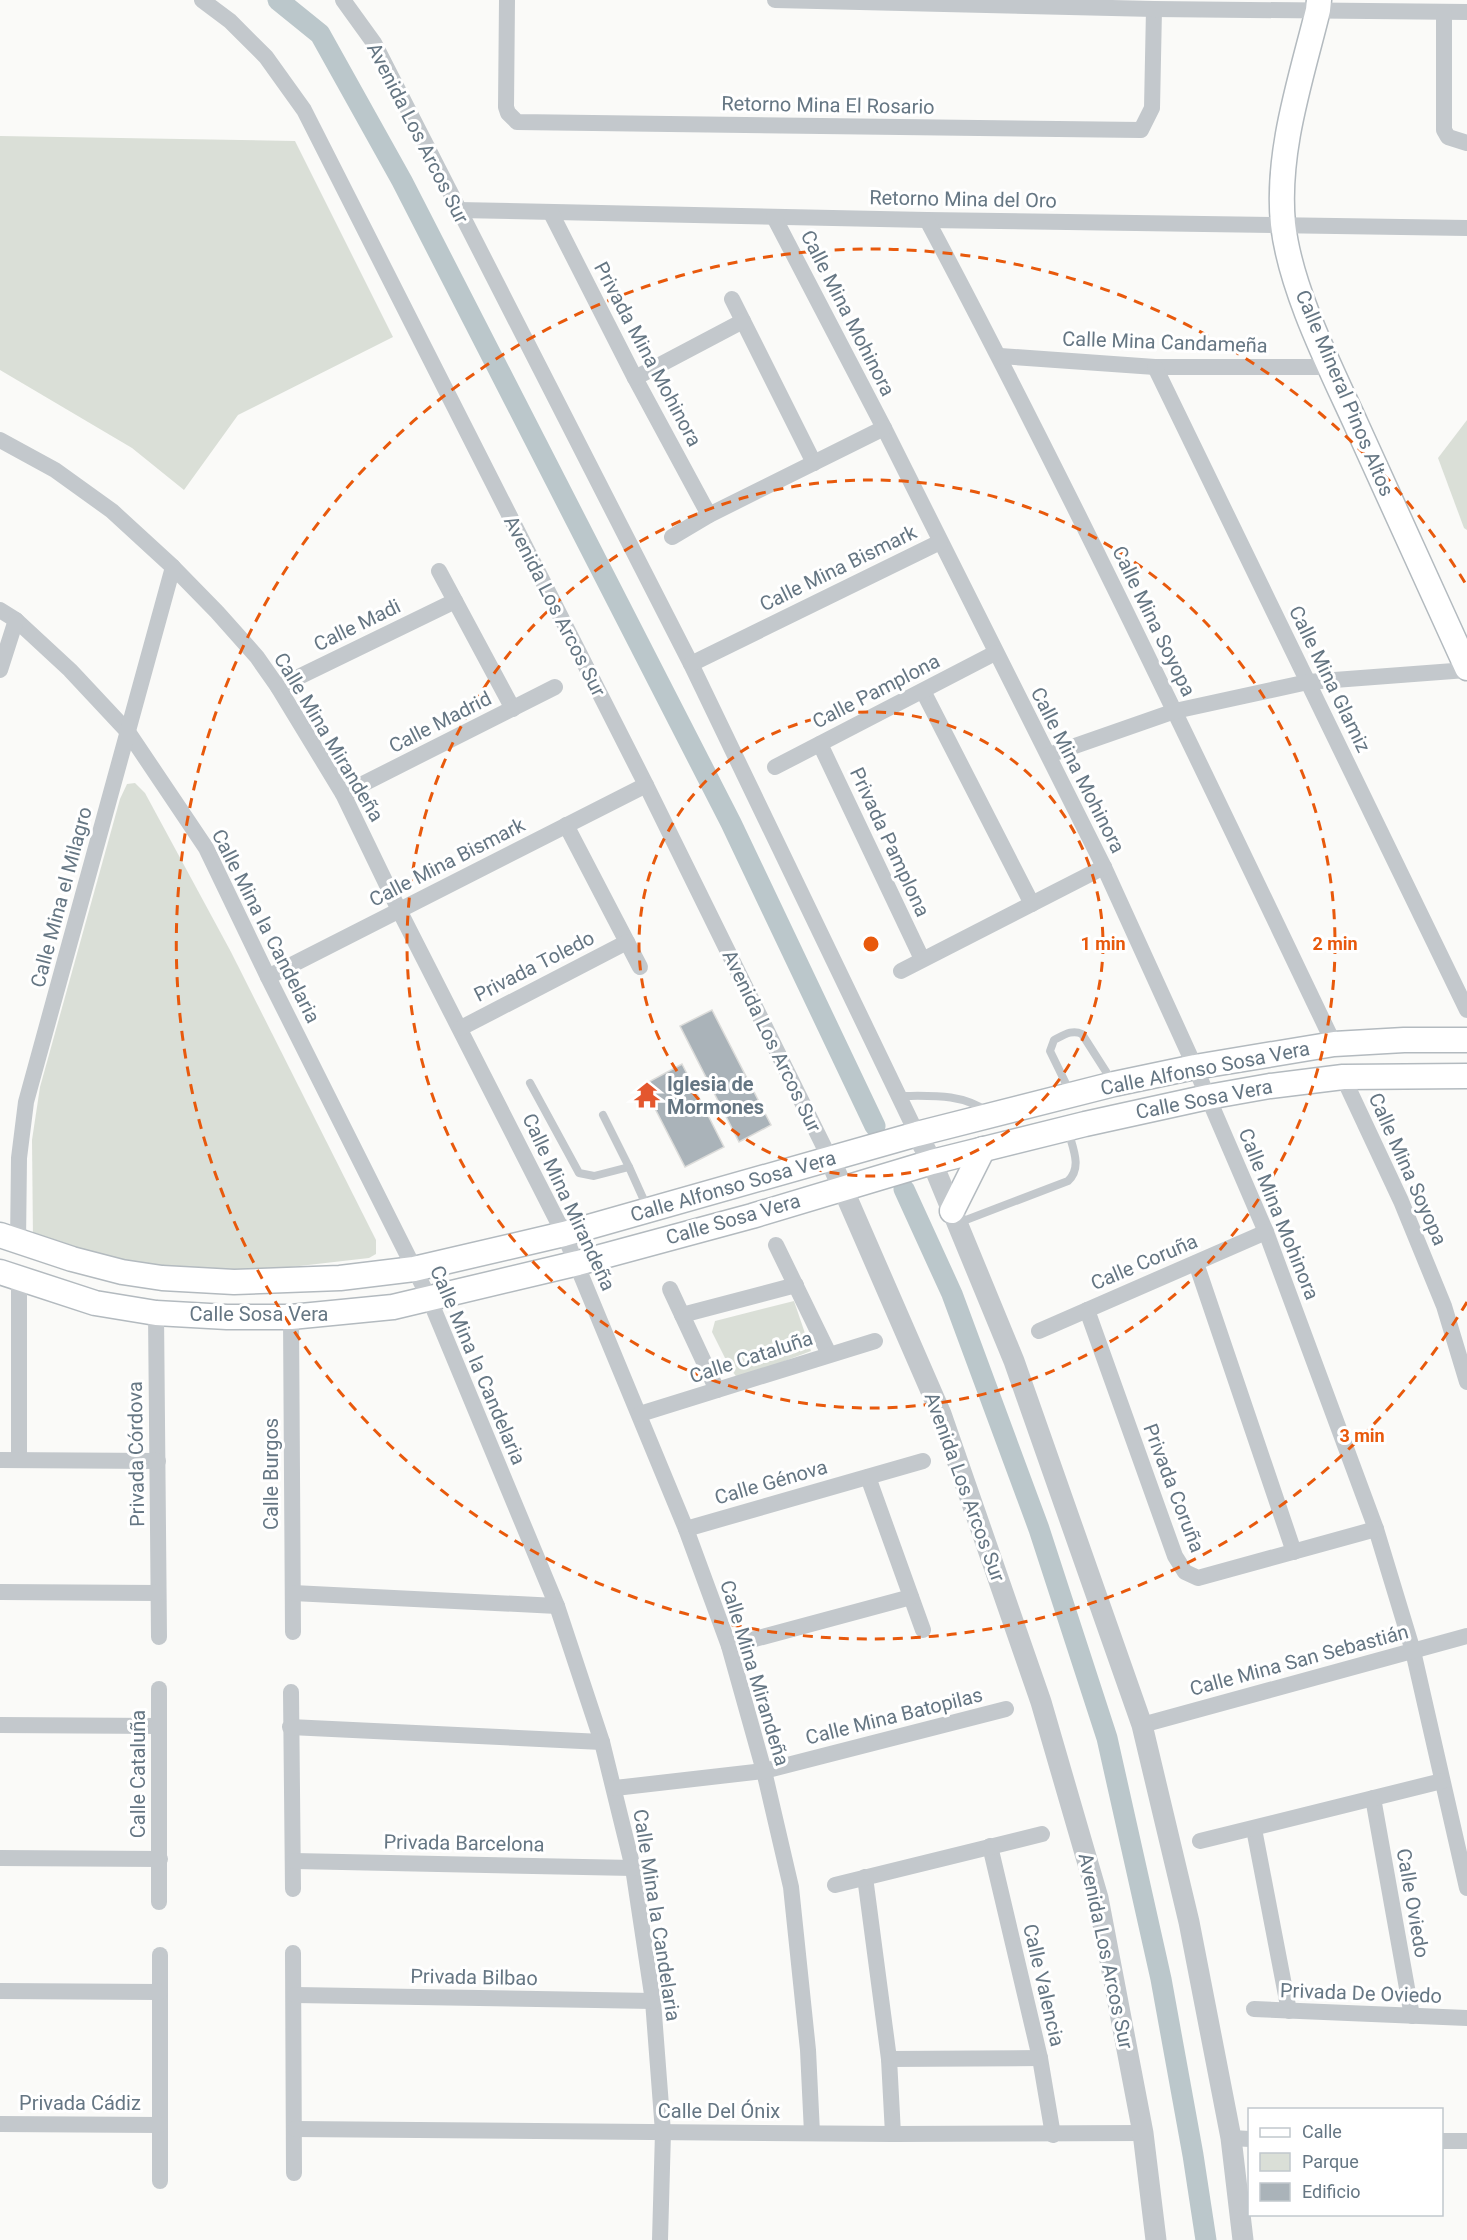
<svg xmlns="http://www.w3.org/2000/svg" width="1467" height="2240" viewBox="0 0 1467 2240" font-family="Roboto,sans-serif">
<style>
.green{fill:#dadfd7}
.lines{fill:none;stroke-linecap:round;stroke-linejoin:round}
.canal{stroke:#bbc7cb;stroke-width:21}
.building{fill:#aab3b9;stroke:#dcdcda;stroke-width:1.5}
.secondary-casing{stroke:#b3babf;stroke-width:27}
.service{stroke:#c3c8cc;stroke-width:8}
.minor{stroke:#c3c8cc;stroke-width:16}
.tertiary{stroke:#c3c8cc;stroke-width:21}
.secondary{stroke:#fff;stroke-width:24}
.ring{fill:none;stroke:#e8590c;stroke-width:3;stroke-dasharray:10 8}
.labels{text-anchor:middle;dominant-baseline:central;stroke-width:6;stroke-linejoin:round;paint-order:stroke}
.street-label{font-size:20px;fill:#657683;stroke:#fff}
.poi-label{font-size:20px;font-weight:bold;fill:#657683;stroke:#fff;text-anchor:start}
.centre{fill:#e8590c;stroke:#fff;stroke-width:3}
.ring-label{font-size:18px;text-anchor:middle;font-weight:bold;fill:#e8590c;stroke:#fff;stroke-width:6;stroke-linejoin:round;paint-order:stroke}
</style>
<rect width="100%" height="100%" fill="#fafaf8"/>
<g class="green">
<path d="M0,136L295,141L393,337L238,415L184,490L132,448L0,370Z"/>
<path d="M1467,420V530L1464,528L1438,458Z"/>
<path d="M135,783L145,793L231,952L376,1240V1254L369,1258L273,1269H200L134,1263L33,1240L32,1140L40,1087L120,799L127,784Z"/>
<path d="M794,1301L811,1351L738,1379L730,1368L712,1332L715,1321Z"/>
</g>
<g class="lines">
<g class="canal">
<path d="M278,0L320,34L402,181L731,823L875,1126"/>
<path d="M904,1189L952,1294L1039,1529L1107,1738L1161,1979L1193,2155L1206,2240"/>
</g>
</g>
<g class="building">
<path d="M712,1010L771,1125L739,1142L680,1026Z"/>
<path d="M682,1064L724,1147L685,1167L643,1085Z"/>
</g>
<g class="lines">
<g class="secondary-casing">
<g id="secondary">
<path d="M1319,0L1318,10C1301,79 1276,152 1283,224C1290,288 1329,365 1356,424C1393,505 1430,587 1467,668"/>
<path d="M952,1211L983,1149"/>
<path d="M0,1235L72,1259L122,1272L162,1278L234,1282L340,1278L414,1269L564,1234L917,1134L1114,1084L1195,1067L1334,1044L1404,1040H1467"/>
<path d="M0,1272L95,1303L156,1313L227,1317H291L393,1307L578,1263L752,1216L932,1162L1085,1124L1208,1097L1270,1086L1343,1077L1467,1076"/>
</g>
</g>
<g class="service">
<path d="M530,1083L579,1173L594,1176L629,1167L647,1207"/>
<path d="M1071,1094L1050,1051L1054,1040C1064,1035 1072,1029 1082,1034L1112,1081"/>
<path d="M899,1096C931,1096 961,1093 988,1112"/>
<path d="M603,1115L629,1167"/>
<path d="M958,1223L1068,1181C1083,1167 1072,1147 1068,1130"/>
</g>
<g class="minor">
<path d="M202,0L230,21L266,57L304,110L646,785L830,1159"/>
<path d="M343,0L374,43L691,664L917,1134"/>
<path d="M507,0L506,107L508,113L517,122L1141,130L1152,108L1154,9"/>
<path d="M775,0L1154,9L1467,12"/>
<path d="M1444,12V130L1448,137L1467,143"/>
<path d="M458,210L927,220L1467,228"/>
<path d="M551,213L635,378L709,515"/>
<path d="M774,217L884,428L1104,867L1195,1067L1266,1232L1376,1529L1413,1651L1467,1888"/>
<path d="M927,220C1071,491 1202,768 1334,1044"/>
<path d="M732,299L814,463"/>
<path d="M1000,356L1155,367H1329"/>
<path d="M1155,367L1467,1010"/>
<path d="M635,378L743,321"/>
<path d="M0,440L55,470L112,511L173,567L217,612L257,657L278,687L343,794L399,910L564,1234L686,1529L729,1646L764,1771L791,1887L808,2050L812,2133"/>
<path d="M672,537L709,515L884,428"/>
<path d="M439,571L513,709"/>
<path d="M0,610L16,620L70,670L128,732L206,848L268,977L429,1298L557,1606L602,1742L633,1868L653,2001L663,2132L660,2240"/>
<path d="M691,664L940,542"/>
<path d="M0,670L16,620"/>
<path d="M278,687L455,601"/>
<path d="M923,691L1032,904"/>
<path d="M820,744L922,959"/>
<path d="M1049,755L1175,711L1308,682L1467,670"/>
<path d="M775,767L995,653"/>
<path d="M343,794L555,687"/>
<path d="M566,825L640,967"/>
<path d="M901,971L1104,867"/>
<path d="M268,977L646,785"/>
<path d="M461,1028L627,942"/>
<path d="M1343,1077L1401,1201L1444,1306L1467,1382"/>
<path d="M18,1243L19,1158L26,1102L173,567"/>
<path d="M776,1245L829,1354"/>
<path d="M1196,1263L1294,1552"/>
<path d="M19,1279V1460"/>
<path d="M670,1289L717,1390"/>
<path d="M1087,1310L1175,1556L1185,1572L1198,1578L1376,1529"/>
<path d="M156,1313L159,1637"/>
<path d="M682,1315L796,1285"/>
<path d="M291,1317L293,1632"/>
<path d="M1039,1331L1266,1232"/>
<path d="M640,1414L875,1341"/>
<path d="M0,1460L158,1461"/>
<path d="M868,1477L923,1630"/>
<path d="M686,1529L923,1461"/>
<path d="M0,1592L158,1593"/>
<path d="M293,1593L557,1606"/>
<path d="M729,1646L911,1597"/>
<path d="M291,1692L293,1889"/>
<path d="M0,1725L159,1726"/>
<path d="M1142,1725L1467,1636"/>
<path d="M290,1727L602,1742"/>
<path d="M615,1788L764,1771L1006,1709"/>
<path d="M1373,1798L1412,2016"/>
<path d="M1254,1829L1289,2011"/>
<path d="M1200,1841L1442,1781"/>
<path d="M990,1846L1040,2058L1053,2135"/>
<path d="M0,1858L160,1859"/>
<path d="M294,1861L633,1868"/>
<path d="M865,1877L889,2059L893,2134"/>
<path d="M835,1885L1042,1834"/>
<path d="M159,1902V1689"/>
<path d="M293,1953L294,2173"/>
<path d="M160,1955V2181"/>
<path d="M0,1991L160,1992"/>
<path d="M295,1995L653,2001"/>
<path d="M1254,2009L1467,2018"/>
<path d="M889,2059L1040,2058"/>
<path d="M0,2124L160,2125"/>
<path d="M295,2129L893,2134L1143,2133"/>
<path d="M1231,2138L1250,2139"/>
<path d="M1442,2141H1467"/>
</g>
<g class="tertiary">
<path d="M917,1134L932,1162L1014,1361L1142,1725L1189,1922L1231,2138L1243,2240"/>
<path d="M830,1159L941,1414L1041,1702L1098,1898L1143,2133L1156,2240"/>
</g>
<use href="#secondary" class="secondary"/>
</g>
<g class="ring">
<circle cx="871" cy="944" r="232"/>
<circle cx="871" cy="944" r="464"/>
<path d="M1467 1302A695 695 0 1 1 1467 586"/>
</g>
<defs>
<g id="temple-bare" transform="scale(2.07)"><path d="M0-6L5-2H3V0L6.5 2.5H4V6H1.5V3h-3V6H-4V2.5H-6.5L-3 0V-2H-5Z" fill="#e4572e" stroke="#fff" stroke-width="2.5" paint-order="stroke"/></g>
</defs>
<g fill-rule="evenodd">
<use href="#temple-bare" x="647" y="1095"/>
</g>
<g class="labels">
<g class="street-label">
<text transform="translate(828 105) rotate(1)">Retorno Mina El Rosario</text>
<text transform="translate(418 133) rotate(63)">Avenida Los Arcos Sur</text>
<text transform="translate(963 199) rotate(1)">Retorno Mina del Oro</text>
<text transform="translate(848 313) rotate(63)">Calle Mina Mohinora</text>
<text transform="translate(1165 342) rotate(2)">Calle Mina Candameña</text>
<text transform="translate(648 354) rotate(62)">Privada Mina Mohinora</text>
<text transform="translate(1345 393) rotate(67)">Calle Mineral Pinos Altos</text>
<text transform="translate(838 568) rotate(-26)">Calle Mina Bismark</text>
<text transform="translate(555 606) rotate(63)">Avenida Los Arcos Sur</text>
<text transform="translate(1154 621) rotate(64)">Calle Mina Soyopa</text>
<text transform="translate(357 625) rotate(-26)">Calle Madi</text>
<text transform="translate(1330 679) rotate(64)">Calle Mina Glamiz</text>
<text transform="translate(876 691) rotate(-27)">Calle Pamplona</text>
<text transform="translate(440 722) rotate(-27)">Calle Madrid</text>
<text transform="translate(329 737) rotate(59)">Calle Mina Mirandeña</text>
<text transform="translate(1078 770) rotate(63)">Calle Mina Mohinora</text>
<text transform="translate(890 842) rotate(65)">Privada Pamplona</text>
<text transform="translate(447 862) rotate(-27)">Calle Mina Bismark</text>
<text transform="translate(61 897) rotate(-75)">Calle Mina el Milagro</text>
<text transform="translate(266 926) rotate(63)">Calle Mina la Candelaria</text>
<text transform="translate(534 966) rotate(-27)">Privada Toledo</text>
<text transform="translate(772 1041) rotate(64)">Avenida Los Arcos Sur</text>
<text transform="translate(1205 1068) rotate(-11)">Calle Alfonso Sosa Vera</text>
<text transform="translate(1204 1099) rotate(-11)">Calle Sosa Vera</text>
<text transform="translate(1408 1169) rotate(66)">Calle Mina Soyopa</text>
<text transform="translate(733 1186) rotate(-16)">Calle Alfonso Sosa Vera</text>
<text transform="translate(569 1202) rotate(65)">Calle Mina Mirandeña</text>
<text transform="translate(1279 1214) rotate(68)">Calle Mina Mohinora</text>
<text transform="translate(733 1219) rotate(-16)">Calle Sosa Vera</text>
<text transform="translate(1144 1262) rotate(-23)">Calle Coruña</text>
<text x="259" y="1314">Calle Sosa Vera</text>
<text transform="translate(751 1357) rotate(-18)">Calle Cataluña</text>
<text transform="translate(478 1365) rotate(67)">Calle Mina la Candelaria</text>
<text transform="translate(136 1454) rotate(-91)">Privada Córdova</text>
<text transform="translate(271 1474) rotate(-90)">Calle Burgos</text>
<text transform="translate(771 1482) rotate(-16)">Calle Génova</text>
<text transform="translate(965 1487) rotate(70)">Avenida Los Arcos Sur</text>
<text transform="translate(1174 1488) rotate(69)">Privada Coruña</text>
<text transform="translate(1299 1660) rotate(-15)">Calle Mina San Sebastián</text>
<text transform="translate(755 1673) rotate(73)">Calle Mina Mirandeña</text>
<text transform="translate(894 1716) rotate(-14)">Calle Mina Batopilas</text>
<text transform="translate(138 1774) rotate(-90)">Calle Cataluña</text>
<text transform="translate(464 1843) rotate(1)">Privada Barcelona</text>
<text transform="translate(1413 1903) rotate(80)">Calle Oviedo</text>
<text transform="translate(657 1915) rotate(81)">Calle Mina la Candelaria</text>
<text transform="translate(1106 1951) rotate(78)">Avenida Los Arcos Sur</text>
<text transform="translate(474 1977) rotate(1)">Privada Bilbao</text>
<text transform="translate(1044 1985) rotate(77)">Calle Valencia</text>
<text transform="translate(1361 1993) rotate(2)">Privada De Oviedo</text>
<text x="80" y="2103">Privada Cádiz</text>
<text x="719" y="2111">Calle Del Ónix</text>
</g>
<g class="poi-label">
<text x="667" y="1084">Iglesia de<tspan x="667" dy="23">Mormones</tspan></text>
</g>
</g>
<circle cx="871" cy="944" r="9" class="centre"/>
<g class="ring-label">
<text x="1103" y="950">1 min</text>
<text x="1335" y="950">2 min</text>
<text x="1362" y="1442">3 min</text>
</g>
<rect x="1248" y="2108" width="195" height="108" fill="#ffffff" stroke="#c1c8cd" stroke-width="1.5"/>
<rect x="1260" y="2128" width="30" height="9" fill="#ffffff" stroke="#c1c8cd" stroke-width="1.5"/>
<text x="1302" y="2138" font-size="18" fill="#657683">Calle</text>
<rect x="1260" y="2153" width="30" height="18" fill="#dadfd7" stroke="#c1c8cd" stroke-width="1.5"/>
<text x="1302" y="2168" font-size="18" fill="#657683">Parque</text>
<rect x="1260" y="2183" width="30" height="18" fill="#aab3b9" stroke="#c1c8cd" stroke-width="1.5"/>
<text x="1302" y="2198" font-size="18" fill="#657683">Edificio</text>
</svg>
